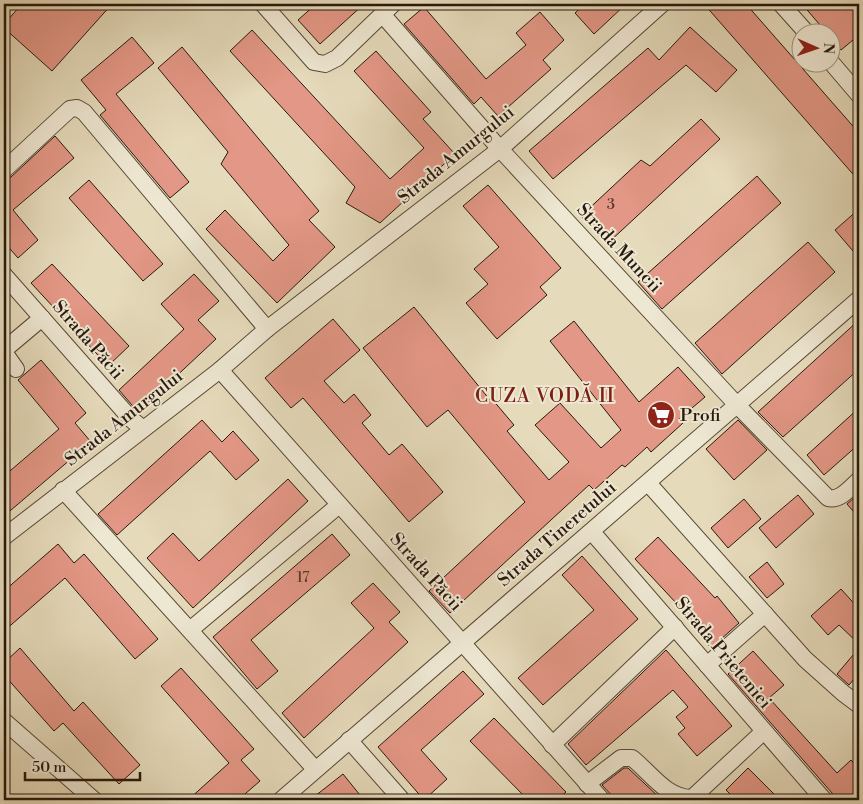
<svg xmlns="http://www.w3.org/2000/svg" width="863" height="804" viewBox="0 0 863 804" font-family="'Libre Bodoni',serif">
<style>
.building{fill:#e39786;stroke:#28190d}
.lines{fill:none;stroke-linecap:round;stroke-linejoin:round}
.minor-casing{stroke:#574938;stroke-width:18}
.minor{stroke:#eee7d2;stroke-width:16}
.labels{text-anchor:middle;dominant-baseline:central;stroke-width:4;stroke-linejoin:round;paint-order:stroke}
.number-label{font-size:15px;fill:#57382b}
.street-label{font-size:18px;fill:#28190d;stroke:#eee7d2}
.poi-label{font-size:18px;fill:#28190d;stroke:#eee7d2;text-anchor:start}
.neighbourhood-label{font-size:19px;letter-spacing:1px;fill:#7a1f14;stroke:#eee7d2}
</style>
<rect width="100%" height="100%" fill="#e5daba"/>
<filter id="stains"><feTurbulence type="fractalNoise" baseFrequency=".004" numOctaves="4"/><feColorMatrix values="0 0 0 0 .2 0 0 0 0 .09 0 0 0 0 .02 0 0 0 .5 -.17"/></filter>
<radialGradient id="worn" r=".72"><stop offset=".6" stop-color="#630" stop-opacity="0"/><stop offset="1" stop-color="#630" stop-opacity=".3"/></radialGradient>
<g class="building">
<path d="M22,4H112L52,71L4,28V24Z"/>
<path d="M316,4H364L320,44L298,20Z"/>
<path d="M585,4H626L594,34L575,13Z"/>
<path d="M704,4H746L859,133V181Z"/>
<path d="M802,4H855L859,9V35L841,50L830,38V32H826Z"/>
<path d="M424,7L486,79L526,45L516,33L540,12L564,40L543,60L551,69L498,116L481,97L474,104L404,24Z"/>
<path d="M690,27L737,70L716,92L686,65L553,179L529,151L648,48L659,60Z"/>
<path d="M252,30L390,179L424,148L354,71L376,51L431,112L423,119L455,154L380,223L346,203L355,187L230,51Z"/>
<path d="M132,37L154,63L116,94L189,182L170,198L100,115L106,110L81,80Z"/>
<path d="M182,47L319,211L309,220L335,247L277,303L206,229L225,210L273,261L289,245L221,164L228,152L158,68Z"/>
<path d="M701,119L720,139L607,244L581,216L641,160L650,166Z"/>
<path d="M55,136L74,158L13,210L38,240L18,258L4,242V180L11,177Z"/>
<path d="M757,176L781,203L662,309L638,282Z"/>
<path d="M89,180L163,264L143,281L69,198Z"/>
<path d="M488,185L561,268L540,287L547,295L497,339L466,303L488,284L474,269L499,247L463,206Z"/>
<path d="M859,209V258L835,230Z"/>
<path d="M808,242L835,272L722,374L695,343Z"/>
<path d="M52,264L129,346L108,366L31,283Z"/>
<path d="M194,274L219,301L198,320L216,339L138,412L119,390L184,329L161,304Z"/>
<path d="M414,307L490,400L492,399L514,425L507,431L549,480L569,462L535,425L560,403L601,448L621,430L550,341L574,321L639,402L678,367L705,397L679,419L683,423L651,452L647,447L625,467L622,465L594,490L589,485L450,613L429,591L525,502L448,410L427,427L363,348Z"/>
<path d="M333,319L360,350L324,381L344,403L354,394L371,415L362,423L389,455L402,444L443,492L409,522L303,398L291,408L265,378Z"/>
<path d="M859,320V369L783,437L758,412Z"/>
<path d="M41,360L86,413L75,423L91,442L4,516V476L59,429L18,380Z"/>
<path d="M859,408V444L824,475L807,455Z"/>
<path d="M202,420L222,442L233,431L259,460L236,480L210,451L117,535L98,514Z"/>
<path d="M738,420L767,450L734,480L706,449Z"/>
<path d="M288,479L308,501L193,608L147,558L173,533L199,561Z"/>
<path d="M859,494V518L847,504Z"/>
<path d="M798,495L814,514L776,548L759,528Z"/>
<path d="M744,499L761,519L728,548L711,528Z"/>
<path d="M332,534L350,555L251,640L278,671L257,689L213,637Z"/>
<path d="M658,537L715,598L717,596L739,623L711,648L690,622L692,620L635,559Z"/>
<path d="M58,544L74,563L84,554L158,639L135,659L65,578L4,631V591Z"/>
<path d="M582,556L638,619L543,705L518,678L594,610L562,575Z"/>
<path d="M767,562L784,584L767,598L749,577Z"/>
<path d="M373,583L400,612L389,622L408,642L304,738L282,713L374,628L351,603Z"/>
<path d="M841,589L859,609V644L839,625L828,635L811,616Z"/>
<path d="M20,648L74,711L83,702L140,765L119,784L63,723L54,731L4,675V663Z"/>
<path d="M859,648V673L849,685L837,674Z"/>
<path d="M666,650L732,726L697,756L678,734L685,728L676,717L688,707L673,690L586,765L568,744Z"/>
<path d="M753,651L784,685L769,698L837,773L851,760L859,769V800H835L832,793L728,674Z"/>
<path d="M181,668L254,749L241,760L260,781L238,800H188L229,763L161,686Z"/>
<path d="M463,671L484,694L421,750L447,779L424,800L378,747Z"/>
<path d="M494,718L566,792L557,800H528L470,741Z"/>
<path d="M624,768H628L662,800H616L602,785Z"/>
<path d="M748,768L780,800H736L726,790Z"/>
<path d="M343,774L364,800H310Z"/>
</g>
<g class="lines">
<g class="minor-casing">
<g id="minor">
<path d="M263,4L314,62L325,64L337,58L393,4"/>
<path d="M781,4L806,32"/>
<path d="M382,14L500,149L737,405L828,498C840,501 850,488 859,480"/>
<path d="M830,61L859,95"/>
<path d="M4,170L70,109L77,108L84,112L267,329"/>
<path d="M4,275L131,419L143,429"/>
<path d="M4,350L42,318"/>
<path d="M4,352L16,369"/>
<path d="M220,370L602,800"/>
<path d="M648,483L805,659L843,693L859,705"/>
<path d="M63,490L315,769"/>
<path d="M592,532L824,800"/>
<path d="M4,537L220,370L267,329L500,149L662,4"/>
<path d="M190,630L339,505"/>
<path d="M707,665L765,614"/>
<path d="M4,721L94,800"/>
<path d="M349,740L402,800"/>
<path d="M552,745L675,627"/>
<path d="M587,784L621,758H632C651,773 666,798 692,798L763,732"/>
<path d="M281,800L859,299"/>
</g>
</g>
<use href="#minor" class="minor"/>
</g>
<defs>
<g id="supermarket-disc" transform="scale(1.4375)"><circle r="9.5" fill="#8f2418" stroke="#eee7d2"/><path d="M-6-5.5h2.5l.6 2H6L4.5 2H-2.5L-4.4-4H-6ZM-1.5 3.2a1.3 1.3 0 1 0 .1 0ZM3 3.2a1.3 1.3 0 1 0 .1 0Z" fill="#fff"/></g>
</defs>
<g fill-rule="evenodd">
<use href="#supermarket-disc" x="661" y="415"/>
</g>
<g class="labels">
<g class="number-label">
<text x="611" y="204">3</text>
<text x="303" y="577">17</text>
</g>
<g class="street-label">
<text transform="translate(456 155) rotate(-39)">Strada Amurgului</text>
<text transform="translate(619 248) rotate(47)">Strada Muncii</text>
<text transform="translate(88 340) rotate(49)">Strada Păcii</text>
<text transform="translate(124 418) rotate(-38)">Strada Amurgului</text>
<text transform="translate(557 534) rotate(-41)">Strada Tineretului</text>
<text transform="translate(426 572) rotate(48)">Strada Păcii</text>
<text transform="translate(723 653) rotate(50)">Strada Prieteniei</text>
</g>
<g class="poi-label">
<text x="680" y="415">Profi</text>
</g>
<g class="neighbourhood-label">
<text x="545" y="396">CUZA VODĂ II</text>
</g>
</g>
<rect width="863" height="804" fill="none" stroke="#e5daba" stroke-width="20"/>
<rect x="5" y="5" width="853" height="794" fill="none" stroke="#28190d" stroke-width="2.5"/>
<rect x="10" y="10" width="843" height="784" fill="none" stroke="#28190d"/>
<g transform="translate(816 48) rotate(92)"><circle r="24" fill="#eee7d2" stroke="#9f9583"/>
<path d="M0-4L9 19L0 12L-9 19Z" fill="#8f2418"/>
<text y="-8" font-size="14" font-weight="bold" text-anchor="middle" fill="#28190d">N</text>
</g>
<path d="M25 772v8h115v-8" fill="none" stroke="#28190d" stroke-width="2.5"/>
<text x="32" y="772" font-size="15" fill="#28190d" stroke="#eee7d2" stroke-width="4" paint-order="stroke">50 m</text>
<rect width="100%" height="100%" filter="url(#stains)"/>
<rect width="100%" height="100%" fill="url(#worn)"/>
</svg>
